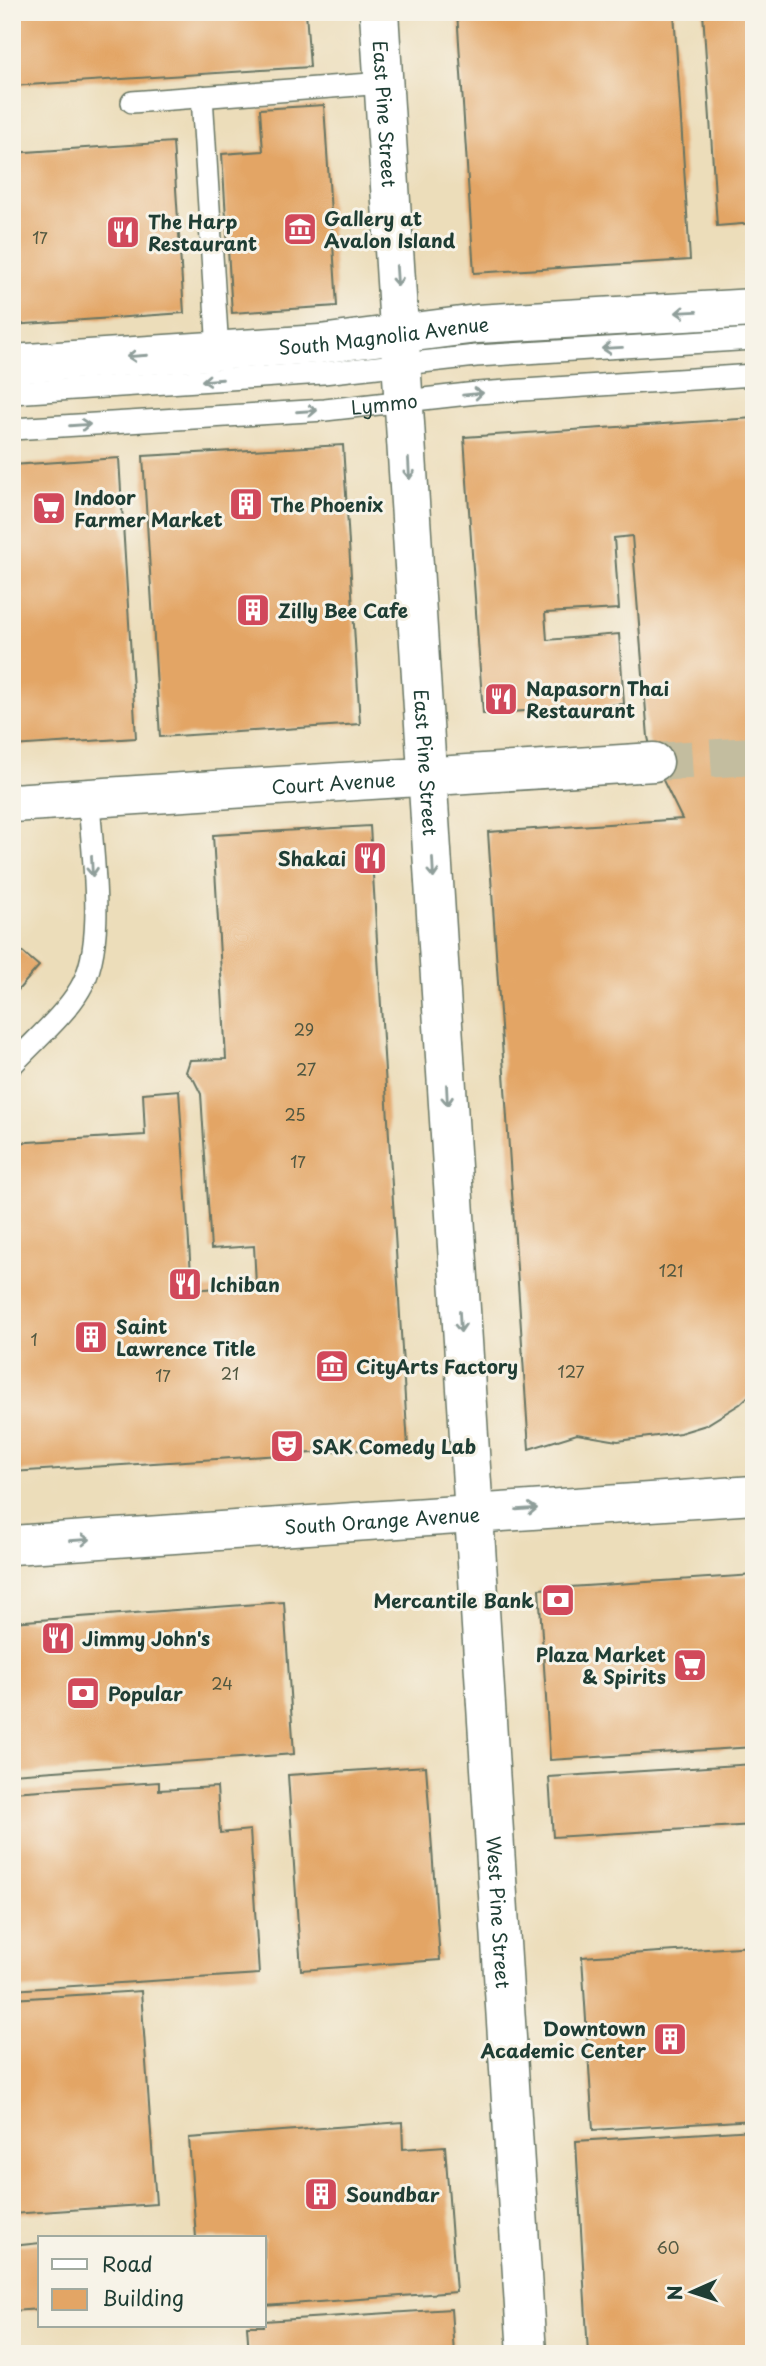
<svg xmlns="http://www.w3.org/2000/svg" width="766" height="2366" viewBox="0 0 766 2366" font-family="'Playpen Sans',sans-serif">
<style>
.building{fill:#e3a565}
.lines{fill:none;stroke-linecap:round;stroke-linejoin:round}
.minor-tunnel{stroke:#c3bd9f;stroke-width:38;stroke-dasharray:38 19;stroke-linecap:butt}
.service-casing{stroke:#677563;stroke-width:24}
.minor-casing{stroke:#677563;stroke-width:41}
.primary-casing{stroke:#677563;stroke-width:41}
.service{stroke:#fff;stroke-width:21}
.minor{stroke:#fff;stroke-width:38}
.primary{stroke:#fff;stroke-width:38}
.oneway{stroke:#8f9e9a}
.labels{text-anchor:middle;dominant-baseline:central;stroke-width:6;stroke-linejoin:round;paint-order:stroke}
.number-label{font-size:16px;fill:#505740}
.street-label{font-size:19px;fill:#1f3d34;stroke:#f7f3e8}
.poi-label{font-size:19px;font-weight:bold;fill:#1f3d34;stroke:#f7f3e8;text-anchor:start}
</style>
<rect width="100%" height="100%" fill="#f7f3e8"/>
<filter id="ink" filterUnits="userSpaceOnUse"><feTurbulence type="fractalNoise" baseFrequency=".0143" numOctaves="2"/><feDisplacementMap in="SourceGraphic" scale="14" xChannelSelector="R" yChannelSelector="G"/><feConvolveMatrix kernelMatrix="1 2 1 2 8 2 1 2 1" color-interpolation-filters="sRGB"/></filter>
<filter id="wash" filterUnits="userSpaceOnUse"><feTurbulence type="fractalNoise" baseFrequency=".00686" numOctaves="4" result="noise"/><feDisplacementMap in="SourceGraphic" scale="28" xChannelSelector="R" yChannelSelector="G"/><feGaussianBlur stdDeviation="1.57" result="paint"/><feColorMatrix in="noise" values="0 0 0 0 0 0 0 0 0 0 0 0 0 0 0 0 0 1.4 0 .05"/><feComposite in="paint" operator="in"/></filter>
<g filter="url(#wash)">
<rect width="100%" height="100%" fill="#ecddba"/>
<g id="blocks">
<g class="building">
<path d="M12,12H306L310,67L12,86Z"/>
<path d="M457,12H674L690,260L474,273Z"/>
<path d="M703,12H754V223L717,226Z"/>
<path d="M324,105L337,306L232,313L222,154L263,151L260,109Z"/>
<path d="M173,142L184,313L12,325V153Z"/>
<path d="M754,418V1391L740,1404L706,1425L680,1433L618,1441L577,1434L529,1449L488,832L682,819L654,762L648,737L632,536L614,538L619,609L545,613L547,640L619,634L624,704L483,714L464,437Z"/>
<path d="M343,445L360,724L160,737L143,456Z"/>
<path d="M119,458L136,738L12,746V465Z"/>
<path d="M370,826L408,1447L12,1472V1143L145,1135L143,1093L179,1090L192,1290L256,1285L254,1246L211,1249L201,1094L194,1080L186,1072L190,1060L226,1059L213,835Z"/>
<path d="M12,943L39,966L12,997Z"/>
<path d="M754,1575V1747L550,1760L539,1589Z"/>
<path d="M284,1602L294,1754L12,1774V1622Z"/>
<path d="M754,1764V1825L553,1837L549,1777Z"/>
<path d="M426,1766L440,1960L301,1970L288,1775Z"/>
<path d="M159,1782V1790L217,1787L220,1833L250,1830L259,1974L12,1990V1792Z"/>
<path d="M754,1946V2120L593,2130L582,1957Z"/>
<path d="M141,1991L156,2204L12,2214V1999Z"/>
<path d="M402,2122L403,2149L445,2146L456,2292L264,2306V2238H196L189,2138Z"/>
<path d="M754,2130V2354H588L576,2141Z"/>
<path d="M40,2243V2309L12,2311V2246Z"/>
<path d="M451,2309L454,2354H249L247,2326H264V2321Z"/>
</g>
</g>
</g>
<g filter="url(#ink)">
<use href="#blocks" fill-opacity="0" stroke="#677563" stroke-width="2"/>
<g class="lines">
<path class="minor-tunnel" d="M654,762L754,756"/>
<g class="service-casing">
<g id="service">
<path d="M202,96L218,351"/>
<path d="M132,102L384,83"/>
<path d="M12,393L323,373L476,356L754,339"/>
<path id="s1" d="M12,429L325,410L477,393L754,375"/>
<path d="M12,1065C33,1042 65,1015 80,989C108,944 91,850 89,798"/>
</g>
</g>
<g class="minor-casing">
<g id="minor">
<path id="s2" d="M379,12L527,2354"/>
<path id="s3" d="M12,364L320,344L477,324L754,308"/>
<path id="s4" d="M12,803L654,762"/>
</g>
</g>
<g class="primary-casing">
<g id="primary">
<path id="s5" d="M12,1545L754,1495"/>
</g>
</g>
<use href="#service" class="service"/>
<use href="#minor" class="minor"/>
<use href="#primary" class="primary"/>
</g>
<defs><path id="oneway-shaft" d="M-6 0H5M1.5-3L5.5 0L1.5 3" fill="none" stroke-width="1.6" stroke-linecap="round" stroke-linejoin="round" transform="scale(1.75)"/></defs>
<g class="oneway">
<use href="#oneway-shaft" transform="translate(397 276) rotate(86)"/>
<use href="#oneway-shaft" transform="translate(686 312) rotate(177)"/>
<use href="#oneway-shaft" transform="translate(612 348) rotate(177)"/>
<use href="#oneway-shaft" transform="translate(137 356) rotate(176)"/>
<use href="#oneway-shaft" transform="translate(212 380) rotate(176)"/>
<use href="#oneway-shaft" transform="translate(473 394) rotate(-6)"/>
<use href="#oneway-shaft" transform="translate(307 411) rotate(-4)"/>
<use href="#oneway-shaft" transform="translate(80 425) rotate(-4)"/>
<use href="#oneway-shaft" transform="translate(409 469) rotate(87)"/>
<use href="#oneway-shaft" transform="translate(92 866) rotate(87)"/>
<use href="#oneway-shaft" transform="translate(433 868) rotate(87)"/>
<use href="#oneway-shaft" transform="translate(447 1095) rotate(87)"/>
<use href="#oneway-shaft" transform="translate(460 1322) rotate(87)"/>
<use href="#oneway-shaft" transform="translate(527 1509) rotate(-4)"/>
<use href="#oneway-shaft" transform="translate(80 1540) rotate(-4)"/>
</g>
</g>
<defs>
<g id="museum-square" transform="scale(1.75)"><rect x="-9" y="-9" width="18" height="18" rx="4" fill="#d1495b" stroke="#f7f3e8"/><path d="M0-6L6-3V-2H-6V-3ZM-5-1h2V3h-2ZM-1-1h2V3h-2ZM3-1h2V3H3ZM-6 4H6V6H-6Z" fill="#fff"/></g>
<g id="restaurant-square" transform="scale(1.75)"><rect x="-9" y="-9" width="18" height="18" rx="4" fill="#d1495b" stroke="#f7f3e8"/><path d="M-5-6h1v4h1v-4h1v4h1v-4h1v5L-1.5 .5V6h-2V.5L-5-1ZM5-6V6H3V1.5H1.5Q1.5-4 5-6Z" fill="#fff"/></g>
<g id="building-square" transform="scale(1.75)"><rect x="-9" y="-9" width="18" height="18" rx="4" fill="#d1495b" stroke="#f7f3e8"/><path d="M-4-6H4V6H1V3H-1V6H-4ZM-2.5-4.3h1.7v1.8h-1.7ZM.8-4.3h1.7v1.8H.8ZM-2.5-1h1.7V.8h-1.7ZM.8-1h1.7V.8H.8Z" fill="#fff"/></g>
<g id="supermarket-square" transform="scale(1.75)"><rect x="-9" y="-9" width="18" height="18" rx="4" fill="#d1495b" stroke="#f7f3e8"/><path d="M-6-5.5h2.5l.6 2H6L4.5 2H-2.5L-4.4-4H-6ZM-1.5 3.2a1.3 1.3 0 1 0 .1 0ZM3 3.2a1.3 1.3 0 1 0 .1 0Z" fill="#fff"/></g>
<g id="theatre-square" transform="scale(1.75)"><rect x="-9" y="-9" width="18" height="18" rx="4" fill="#d1495b" stroke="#f7f3e8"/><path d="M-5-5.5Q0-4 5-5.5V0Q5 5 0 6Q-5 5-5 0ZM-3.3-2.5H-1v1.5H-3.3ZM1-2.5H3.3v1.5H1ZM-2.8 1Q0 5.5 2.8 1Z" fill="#fff"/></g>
<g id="bank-square" transform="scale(1.75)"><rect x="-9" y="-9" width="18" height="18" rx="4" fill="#d1495b" stroke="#f7f3e8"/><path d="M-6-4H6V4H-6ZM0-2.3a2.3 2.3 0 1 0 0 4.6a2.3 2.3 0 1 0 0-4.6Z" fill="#fff"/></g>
</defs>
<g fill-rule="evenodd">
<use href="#museum-square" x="300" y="229"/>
<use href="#restaurant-square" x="123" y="232"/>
<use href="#building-square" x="246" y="504"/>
<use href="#supermarket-square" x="49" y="508"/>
<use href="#building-square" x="253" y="610"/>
<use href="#restaurant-square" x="501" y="699"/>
<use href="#restaurant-square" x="370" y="858"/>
<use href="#restaurant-square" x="185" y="1284"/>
<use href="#building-square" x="91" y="1337"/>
<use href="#museum-square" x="332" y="1366"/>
<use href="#theatre-square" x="287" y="1446"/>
<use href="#bank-square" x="558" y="1600"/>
<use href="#restaurant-square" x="58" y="1638"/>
<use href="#supermarket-square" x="690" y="1665"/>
<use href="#bank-square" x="83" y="1693"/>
<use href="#building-square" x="670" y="2039"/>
<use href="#building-square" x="321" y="2194"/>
</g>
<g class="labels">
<g class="number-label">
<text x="40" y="237">17</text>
<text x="304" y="1029">29</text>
<text x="306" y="1069">27</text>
<text x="295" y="1114">25</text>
<text x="298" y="1161">17</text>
<text x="671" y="1270">121</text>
<text x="34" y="1339">1</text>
<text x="571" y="1371">127</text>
<text x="230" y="1373">21</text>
<text x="163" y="1375">17</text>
<text x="222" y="1683">24</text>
<text x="668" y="2247">60</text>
</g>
<g class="street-label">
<text stroke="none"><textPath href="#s2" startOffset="102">East Pine Street</textPath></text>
<text stroke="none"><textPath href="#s3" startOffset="373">South Magnolia Avenue</textPath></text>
<text stroke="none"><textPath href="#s1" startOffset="373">Lymmo</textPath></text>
<text stroke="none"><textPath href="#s2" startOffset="752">East Pine Street</textPath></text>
<text stroke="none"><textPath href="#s4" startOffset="322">Court Avenue</textPath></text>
<text stroke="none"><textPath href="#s5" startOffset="371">South Orange Avenue</textPath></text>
<text stroke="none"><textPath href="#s2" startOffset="1904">West Pine Street</textPath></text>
</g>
<g class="poi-label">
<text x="324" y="218">Gallery at<tspan x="324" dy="22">Avalon Island</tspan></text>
<text x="148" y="221">The Harp<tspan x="148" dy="22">Restaurant</tspan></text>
<text x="74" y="497">Indoor<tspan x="74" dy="22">Farmer Market</tspan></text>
<text x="270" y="504">The Phoenix</text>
<text x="278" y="610">Zilly Bee Cafe</text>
<text x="526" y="688">Napasorn Thai<tspan x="526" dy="22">Restaurant</tspan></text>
<text x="346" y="858" text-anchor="end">Shakai</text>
<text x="210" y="1284">Ichiban</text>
<text x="116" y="1326">Saint<tspan x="116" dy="22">Lawrence Title</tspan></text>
<text x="356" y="1366">CityArts Factory</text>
<text x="312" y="1446">SAK Comedy Lab</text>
<text x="534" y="1600" text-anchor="end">Mercantile Bank</text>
<text x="82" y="1638">Jimmy John's</text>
<text x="666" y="1654" text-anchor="end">Plaza Market<tspan x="666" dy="22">&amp; Spirits</tspan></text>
<text x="108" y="1693">Popular</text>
<text x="646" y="2028" text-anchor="end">Downtown<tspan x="646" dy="22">Academic Center</tspan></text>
<text x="346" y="2194">Soundbar</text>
</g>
</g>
<rect width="766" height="2366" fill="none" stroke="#f7f3e8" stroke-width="42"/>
<rect x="38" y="2236" width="228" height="91" fill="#f7f3e8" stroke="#a1aaa0" stroke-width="2"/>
<rect x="52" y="2259" width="35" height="10" fill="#ffffff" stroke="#a1aaa0" stroke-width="2"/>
<text x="102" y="2272" font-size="21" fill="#1f3d34">Road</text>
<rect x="52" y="2289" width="35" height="21" fill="#e3a565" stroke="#a1aaa0" stroke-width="2"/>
<text x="102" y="2306" font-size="21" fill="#1f3d34">Building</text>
<g transform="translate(692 2292) rotate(267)" stroke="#f7f3e8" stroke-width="5" paint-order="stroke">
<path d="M0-5L12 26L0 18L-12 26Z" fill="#1f3d34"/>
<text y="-10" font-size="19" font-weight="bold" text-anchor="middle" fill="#1f3d34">N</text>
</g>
</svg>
